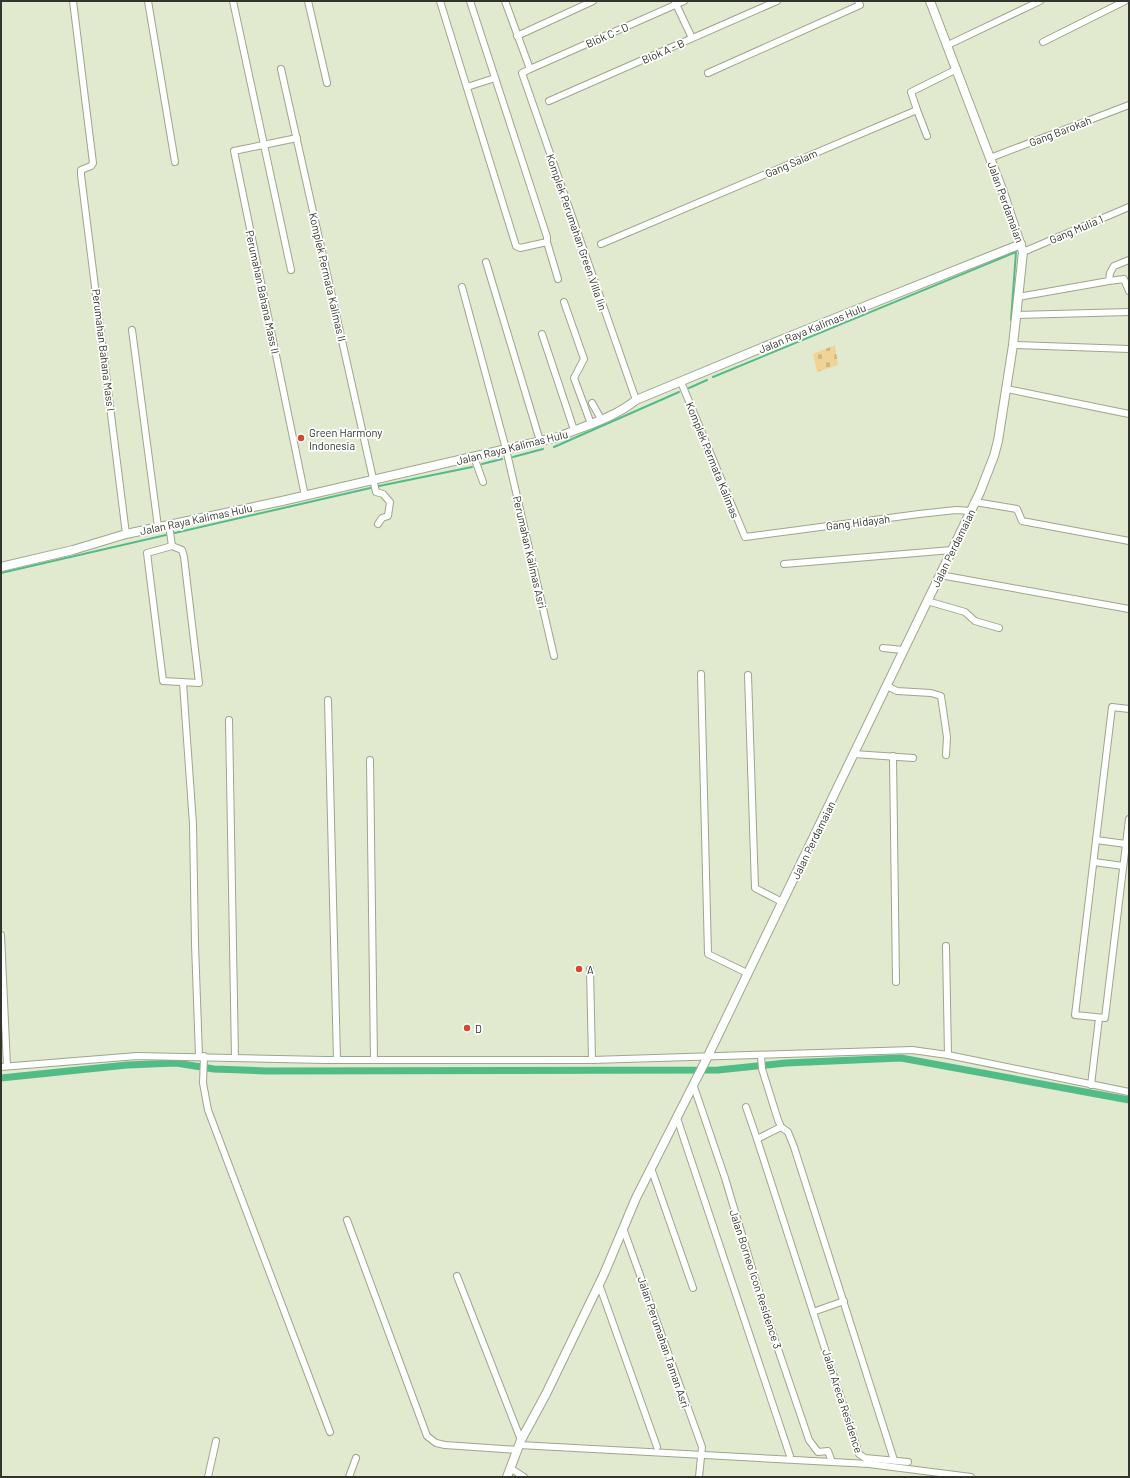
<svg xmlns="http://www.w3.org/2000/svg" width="1130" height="1478" viewBox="0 0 1130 1478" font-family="Barlow,sans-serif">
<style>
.cemetery{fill:url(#cemetery-stones)}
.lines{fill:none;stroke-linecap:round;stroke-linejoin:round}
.stream{stroke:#52bc86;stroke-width:2}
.canal{stroke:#52bc86;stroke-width:7}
.minor-casing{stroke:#9da68c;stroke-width:8}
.tertiary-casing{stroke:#9da68c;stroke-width:10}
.minor{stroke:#fff;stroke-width:6}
.tertiary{stroke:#fff;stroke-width:8}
.poi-dot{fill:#d44833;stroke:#fff;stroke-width:1.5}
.labels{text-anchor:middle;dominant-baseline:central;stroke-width:3.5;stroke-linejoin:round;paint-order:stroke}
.street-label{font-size:11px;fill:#32352b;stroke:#fff}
.poi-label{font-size:11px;fill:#32352b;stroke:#fff;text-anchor:start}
</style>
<defs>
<pattern id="cemetery-stones" width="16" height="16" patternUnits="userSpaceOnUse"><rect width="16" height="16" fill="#f1d495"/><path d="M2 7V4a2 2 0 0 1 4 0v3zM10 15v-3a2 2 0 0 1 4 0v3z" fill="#cfb781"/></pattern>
</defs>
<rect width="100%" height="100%" fill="#e1eacf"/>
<path class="cemetery" d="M835,345L838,365L817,372L813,354Z"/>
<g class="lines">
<g class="stream">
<path d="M713,377L1016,252L1011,320"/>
<path d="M689,388L707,380"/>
<path d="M554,447L679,392"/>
<path d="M513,457L543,449"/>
<path d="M482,464L502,459"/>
<path d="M1,573L379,486L472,467"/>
</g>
<path class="canal" d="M1,1078L127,1065L176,1063L214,1069L267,1071L718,1070L786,1063L901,1058L1129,1100"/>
<g class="minor-casing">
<g id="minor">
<path d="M73,1L93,163L91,166L81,170V175L126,534"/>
<path d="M148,1L175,162"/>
<path d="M233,1L291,270"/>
<path d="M308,1L327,83"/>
<path d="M440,1L516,246L520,248L547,242V237L470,1"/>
<path d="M505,1L530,69L684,1"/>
<path d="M675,2L692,38"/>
<path d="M517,36L593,1"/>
<path d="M1043,42L1125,1"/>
<path d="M948,45L1040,1"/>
<path d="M281,69L376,492L383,494L390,502L388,516L382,518L378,524"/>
<path d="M530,69L522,73L636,400"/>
<path d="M708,73L860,5L858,1"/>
<path d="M467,87L495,78"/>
<path d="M549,101L777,1"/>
<path d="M917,110L927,136"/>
<path d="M297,138L234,151L305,496"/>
<path d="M990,158L1129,105"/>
<path d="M547,242L558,279"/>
<path d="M601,244L917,110L911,92L957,69"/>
<path d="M1023,252L1129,207"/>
<path d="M486,262L540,441"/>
<path d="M1109,281L1124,279L1129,291"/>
<path d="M462,287L506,449L554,656"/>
<path d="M1018,297L1109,281L1110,273L1114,266L1129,260"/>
<path d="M564,302L584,359L574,378L591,424"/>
<path d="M1016,315L1129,312"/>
<path d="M132,330L158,527"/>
<path d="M542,334L574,430"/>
<path d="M1013,345L1129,349"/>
<path d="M681,382L745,537L919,514L956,510L971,511"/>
<path d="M1007,389L1129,414"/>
<path d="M592,403L601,419"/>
<path d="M474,457L483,482"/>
<path d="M975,502L1017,509L1022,521L1129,541"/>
<path d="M169,525L172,546L182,550L184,557L199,683L163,681L147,553L172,546"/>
<path d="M784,564L952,550"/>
<path d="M940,575L1129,609"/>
<path d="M927,601L965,612L975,621L999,628"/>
<path d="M883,648L903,650"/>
<path d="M701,674L708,954L747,973"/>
<path d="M748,675L755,888L782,902"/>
<path d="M183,683L193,824L195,944L199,1056"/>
<path d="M887,686L897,691L931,693L941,696L947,737L946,755"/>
<path d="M328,700L337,1060"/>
<path d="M1129,709L1112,707L1075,1015L1105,1018L1129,819"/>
<path d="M229,720L235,1058"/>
<path d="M854,754L913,758"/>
<path d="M893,756L896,982"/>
<path d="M370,760L374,1060"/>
<path d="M1096,840L1126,844"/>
<path d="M1094,862L1123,866"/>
<path d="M1,935L7,1066"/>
<path d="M946,946L948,1055"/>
<path d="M590,969L592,1060"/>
<path d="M204,1056L203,1083L208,1110L330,1432"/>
<path d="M761,1056L762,1069L778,1120L781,1127L788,1132L794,1147L894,1460"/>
<path d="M1,1067L137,1056L325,1060H592L912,1050L948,1055L1129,1092"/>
<path d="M693,1084L725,1178L763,1305L809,1440L818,1452L828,1451L832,1462"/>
<path d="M1091,1085L1099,1018"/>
<path d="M746,1107L757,1139"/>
<path d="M677,1118L790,1456"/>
<path d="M781,1127L757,1139L859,1454L865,1458L908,1462"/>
<path d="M651,1168L693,1288"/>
<path d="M347,1220L427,1436L436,1443L445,1445L518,1450"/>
<path d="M623,1228L702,1447L699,1477"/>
<path d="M457,1276L521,1440"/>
<path d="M599,1284L657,1447"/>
<path d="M813,1312L844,1301"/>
<path d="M519,1445L869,1464L971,1477"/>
<path d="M510,1468L524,1477"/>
<path d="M208,1477L216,1441"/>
<path d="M349,1477L356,1458"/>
</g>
</g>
<g class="tertiary-casing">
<g id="tertiary">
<path d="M1,567L73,550L126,534L282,501L558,437C584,426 614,418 636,400L788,337L1021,244"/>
<path d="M507,1477L521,1440L546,1394L604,1274L636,1198L707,1058L980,492L994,456L998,441L1013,345L1023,252L1003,192L930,1"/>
</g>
</g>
<use href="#minor" class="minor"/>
<use href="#tertiary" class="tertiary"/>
</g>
<g class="poi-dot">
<circle cx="301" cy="438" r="4"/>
<circle cx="579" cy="969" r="4"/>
<circle cx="467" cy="1028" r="4"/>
</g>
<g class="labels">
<g class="street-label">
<text transform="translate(607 35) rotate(-24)">Blok C - D</text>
<text transform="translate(663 51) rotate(-24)">Blok A - B</text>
<text transform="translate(1060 131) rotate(-21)">Gang Barokah</text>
<text transform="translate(791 163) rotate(-23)">Gang Salam</text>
<text transform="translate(1006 202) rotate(70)">Jalan Perdamaian</text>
<text transform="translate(1076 229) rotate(-23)">Gang Mulia 1</text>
<text transform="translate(577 232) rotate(71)">Komplek Perumahan Green Villa Iin</text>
<text transform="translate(328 277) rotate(77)">Komplek Permata Kalimas II</text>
<text transform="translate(263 292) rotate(78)">Perumahan Bahana Mass II</text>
<text transform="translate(812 328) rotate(-22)">Jalan Raya Kalimas Hulu</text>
<text transform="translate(104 350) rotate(83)">Perumahan Bahana Mass I</text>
<text transform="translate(512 447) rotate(-14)">Jalan Raya Kalimas Hulu</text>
<text transform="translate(713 460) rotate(68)">Komplek Permata Kalimas</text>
<text transform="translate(196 519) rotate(-12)">Jalan Raya Kalimas Hulu</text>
<text transform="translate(858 522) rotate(-7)">Gang Hidayah</text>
<text transform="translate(953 548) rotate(-64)">Jalan Perdamaian</text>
<text transform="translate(530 552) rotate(77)">Perumahan Kalimas Asri</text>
<text transform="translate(813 840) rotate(-64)">Jalan Perdamaian</text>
<text transform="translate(756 1279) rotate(72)">Jalan Borneo Icon Residence 3</text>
<text transform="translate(664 1342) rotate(71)">Jalan Perumahan Taman Asri</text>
<text transform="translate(843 1401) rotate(72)">Jalan Areca Residence</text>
</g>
<g class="poi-label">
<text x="309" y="432">Green Harmony<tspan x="309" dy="13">Indonesia</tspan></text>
<text x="587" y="969">A</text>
<text x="475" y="1028">D</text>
</g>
</g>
<rect width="1130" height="1478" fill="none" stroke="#32352b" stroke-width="4"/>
</svg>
